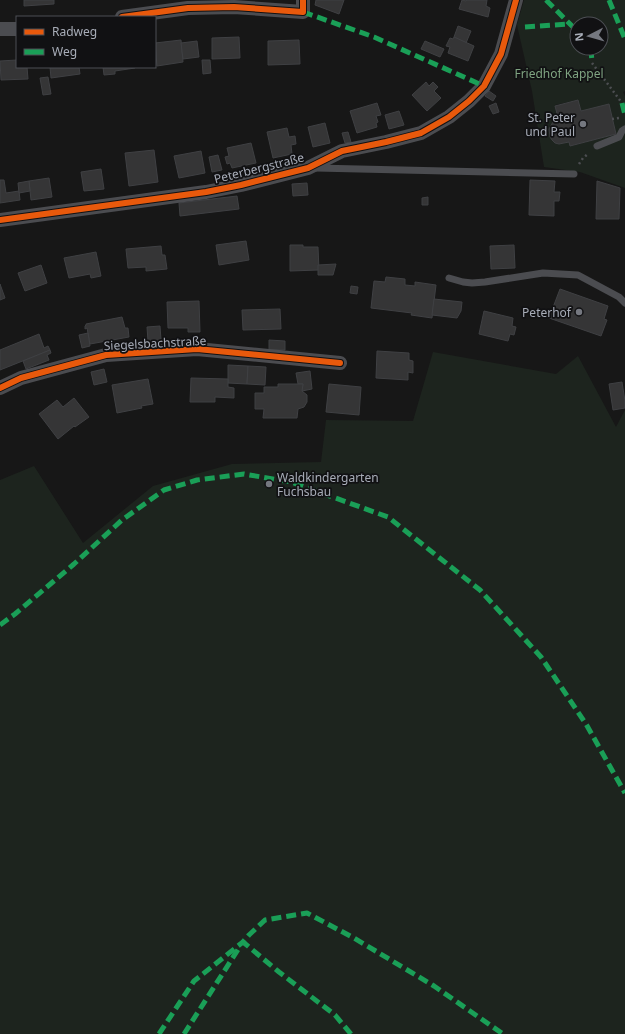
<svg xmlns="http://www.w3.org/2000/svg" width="625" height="1034" viewBox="0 0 625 1034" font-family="'Noto Sans',sans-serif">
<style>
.green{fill:#1d241e;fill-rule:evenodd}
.building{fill:#353536;stroke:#3f4043}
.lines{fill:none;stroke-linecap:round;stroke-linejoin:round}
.path{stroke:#4d4e52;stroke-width:2.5;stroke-dasharray:2 3;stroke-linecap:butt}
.lane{stroke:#4b4c50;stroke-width:7}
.street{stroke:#4b4c50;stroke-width:14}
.quiet{stroke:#1a9f57;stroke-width:5;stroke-dasharray:10 5;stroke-linecap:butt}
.cycleway-casing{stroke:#111113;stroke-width:8}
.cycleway{stroke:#e8590c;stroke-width:6}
.poi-dot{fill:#757880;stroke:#111113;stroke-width:1.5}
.labels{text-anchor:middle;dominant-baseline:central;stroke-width:3.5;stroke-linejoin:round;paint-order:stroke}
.park-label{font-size:12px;fill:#7fa381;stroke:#111113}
.poi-label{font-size:12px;fill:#a8adb8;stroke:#111113;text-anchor:end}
.street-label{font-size:12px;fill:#a8adb8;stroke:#111113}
</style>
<rect width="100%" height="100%" fill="#171717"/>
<g class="green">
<path d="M524,0H625V91L623,92L625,96V188L580,172L544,167L532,91L517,25ZM577,24H601V48H577ZM578,100L581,111L608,105L616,134L571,146L569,142C566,142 562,144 559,144C552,144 548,134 550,128C550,125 552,124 554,122L559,121L555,105Z"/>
<path d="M433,352L556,374L578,356L616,427L625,410V1034H0V480L34,466L83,543L153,486L232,464L321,462L326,420L413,421Z"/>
</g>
<g class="building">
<path d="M24,0H54V4L24,6Z"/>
<path d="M316,0H344L339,14L315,5Z"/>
<path d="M462,0L466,1V0H487L486,6L490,8L488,17L459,9Z"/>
<path d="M458,26L471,31L466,43L454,37Z"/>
<path d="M239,37L240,58L212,59V38Z"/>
<path d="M454,37L474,46L468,61L448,53L450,47L446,46L450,38L453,39Z"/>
<path d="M181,40L183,62L157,66L155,43Z"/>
<path d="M299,40L300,64L268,65V41Z"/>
<path d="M197,41L199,57L183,59L181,43Z"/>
<path d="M425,41L444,49L440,57L421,49Z"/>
<path d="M17,60V67H27L28,79L1,80L0,61Z"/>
<path d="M202,60H210L211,73L203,74Z"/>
<path d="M50,67H79L80,74L51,78Z"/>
<path d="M103,67H135V68L115,71V74L104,75Z"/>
<path d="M48,77L51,94L43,95L40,78Z"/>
<path d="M426,82L429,86L433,82L438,87L434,91L441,98L427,111L412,95Z"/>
<path d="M489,91L496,96L493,101L485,96Z"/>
<path d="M578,100L581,111L609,104L616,134L570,146L569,142L559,144L555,143L552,140L550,137L549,129L553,122L559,121L555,106Z"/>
<path d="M377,103L381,115L376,116L378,122L376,123L377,127L357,133L350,111Z"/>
<path d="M496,103L499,112L493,114L489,106Z"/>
<path d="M399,111L404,125L389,129L385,115Z"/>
<path d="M325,123L330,143L313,147L308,127Z"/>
<path d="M287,128L289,137L295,136L296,144L291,145L292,154L273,158L267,132Z"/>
<path d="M348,132L351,142L345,143L342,133Z"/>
<path d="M251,143L256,163L232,168L230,163L227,164L225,157L229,156L227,148Z"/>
<path d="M154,150L158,182L129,186L125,153Z"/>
<path d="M201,151L205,173L179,178L174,156Z"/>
<path d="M218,155L222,170L212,172L209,157Z"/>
<path d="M101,169L104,189L84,191L81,172Z"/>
<path d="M49,178L52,197L31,200L29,181Z"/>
<path d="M0,180H4L6,193L19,191L20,200L0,203Z"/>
<path d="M530,180L555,181L554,192H560L559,201H554V216L529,215Z"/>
<path d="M29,181L30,191L19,193L18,183Z"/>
<path d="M597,181L620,188L619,219H596Z"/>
<path d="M307,183L308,195L293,196L292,184Z"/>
<path d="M237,196L239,209L180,216L179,203Z"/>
<path d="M428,197V205H422V198Z"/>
<path d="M246,241L249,260L219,265L216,245Z"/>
<path d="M290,245H303V247H318L319,270L290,271Z"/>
<path d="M514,245L515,268L491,269L490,246Z"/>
<path d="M161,246L162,255H165L167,269L146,271V267L128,268L126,249Z"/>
<path d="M96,252L101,276L91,278L90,274L69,278L64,258Z"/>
<path d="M336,264L333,275H318V265Z"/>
<path d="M41,265L47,283L25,291L18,273Z"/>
<path d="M386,277L405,279V285L415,286V282L436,285L432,318L411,315L412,313L371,308L374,281L385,282Z"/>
<path d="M0,284L5,298L0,300Z"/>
<path d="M351,286L358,287L357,294L350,293Z"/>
<path d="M560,289L608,306L604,319L607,320L601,336L549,318Z"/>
<path d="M434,299L462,302L461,311L457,318L432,315Z"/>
<path d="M199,301L200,332H188V328H168L167,302Z"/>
<path d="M280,309L281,329L243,330L242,310Z"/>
<path d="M484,311L513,318L512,326L516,327L514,335L510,334L508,341L479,334Z"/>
<path d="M122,317L125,328H128L129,337L90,344L87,328L85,329V326L86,325V324Z"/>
<path d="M160,326L161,340L148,341L147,327Z"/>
<path d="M88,333L90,346L82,348L79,335Z"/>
<path d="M39,334L44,348L48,346L50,350L0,370V350Z"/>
<path d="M269,340L285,341V350H269Z"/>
<path d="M50,350L51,353L47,355L49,360L26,369L23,361Z"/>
<path d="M377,351L409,353V360L413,361V373L408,372V380L376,378Z"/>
<path d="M228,365L248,366L247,384L228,383Z"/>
<path d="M248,366L266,367L265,385L247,384Z"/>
<path d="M104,369L107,382L94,385L91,372Z"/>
<path d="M310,371L312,389L302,391L303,384H298L296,373Z"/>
<path d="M191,378L228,379V387L234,388V398L215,397V402H190Z"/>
<path d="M148,379L153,404L141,406L142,408L117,413L112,385Z"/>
<path d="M622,382L625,401V408L613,410L609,384Z"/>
<path d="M278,384H303L302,391L307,395V402L304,407L298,409L297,418H263L264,409H255V393H264V387H278Z"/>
<path d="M329,384L361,387L359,415L326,412Z"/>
<path d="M74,398L89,417L75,427L74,426L58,439L39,414L57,400L63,407Z"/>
</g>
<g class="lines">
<g class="path">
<path d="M592,63L622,103"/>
<path d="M612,119L619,118"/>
<path d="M579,164L583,158L589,153"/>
</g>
<g class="lane">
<path d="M597,146L619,137L622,131L625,129"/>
<path d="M316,168L574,174"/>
<path d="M449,278L463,282L472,283L485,282L543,273L578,275L619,297L625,303"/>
</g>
<g class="street">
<path d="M122,17L188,8L234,7L303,12V0"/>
<path d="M0,29H17"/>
<path d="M0,220L206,192L241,185L308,168L342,151L386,142L421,133L449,117L469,101L484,86L501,54L516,0"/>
<path d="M0,388L21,378L106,355L197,349L340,363"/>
</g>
<g class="quiet">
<path d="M546,0L577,31"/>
<path d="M609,0L625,39"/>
<path d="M303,12L374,37L484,86"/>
<path d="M525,27L570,24"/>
<path d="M591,48L592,63"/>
<path d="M622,103L625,115"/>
<path d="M0,625L15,614L74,564L122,520L164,490L197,480L244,474L291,482L388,517L480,590L541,657L586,724L625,793"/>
<path d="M159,1034L194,981L243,942"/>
<path d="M184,1034L239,948"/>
<path d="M351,1034L335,1015L279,972L243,942L249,935L265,920L307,913L354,938L434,986L503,1034"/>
</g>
<g class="cycleway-casing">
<g id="cycleway">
<path d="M122,17L188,8L234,7L303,12V0"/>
<path d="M0,220L206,192L241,185L308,168L342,151L386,142L421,133L449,117L469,101L484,86L501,54L516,0"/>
<path d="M0,388L21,378L106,355L197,349L340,363"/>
</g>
</g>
<use href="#cycleway" class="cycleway"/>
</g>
<g class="poi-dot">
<circle cx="583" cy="124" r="4"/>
<circle cx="579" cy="312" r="4"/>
<circle cx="269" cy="484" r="4"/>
</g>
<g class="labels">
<g class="park-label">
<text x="559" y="73">Friedhof Kappel</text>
</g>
<g class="poi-label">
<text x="575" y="117">St. Peter<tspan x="575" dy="14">und Paul</tspan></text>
<text x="571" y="312">Peterhof</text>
<text x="277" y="477" text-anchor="start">Waldkindergarten<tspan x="277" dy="14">Fuchsbau</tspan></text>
</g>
<g class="street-label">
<text transform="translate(259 168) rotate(-14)">Peterbergstraße</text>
<text transform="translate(155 343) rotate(-3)">Siegelsbachstraße</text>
</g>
</g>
<rect x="16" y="16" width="140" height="52" fill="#111113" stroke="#4d4f55"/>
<rect x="24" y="29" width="20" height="6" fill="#e8590c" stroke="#4d4f55"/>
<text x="52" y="36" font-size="12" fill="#a8adb8">Radweg</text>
<rect x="24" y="49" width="20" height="6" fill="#1a9f57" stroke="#4d4f55"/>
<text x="52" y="56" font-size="12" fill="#a8adb8">Weg</text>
<g transform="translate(589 36) rotate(264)"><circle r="19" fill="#111113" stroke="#4d4f55"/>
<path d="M0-3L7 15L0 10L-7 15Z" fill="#757880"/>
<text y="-6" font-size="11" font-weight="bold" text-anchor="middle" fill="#a8adb8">N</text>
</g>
</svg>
